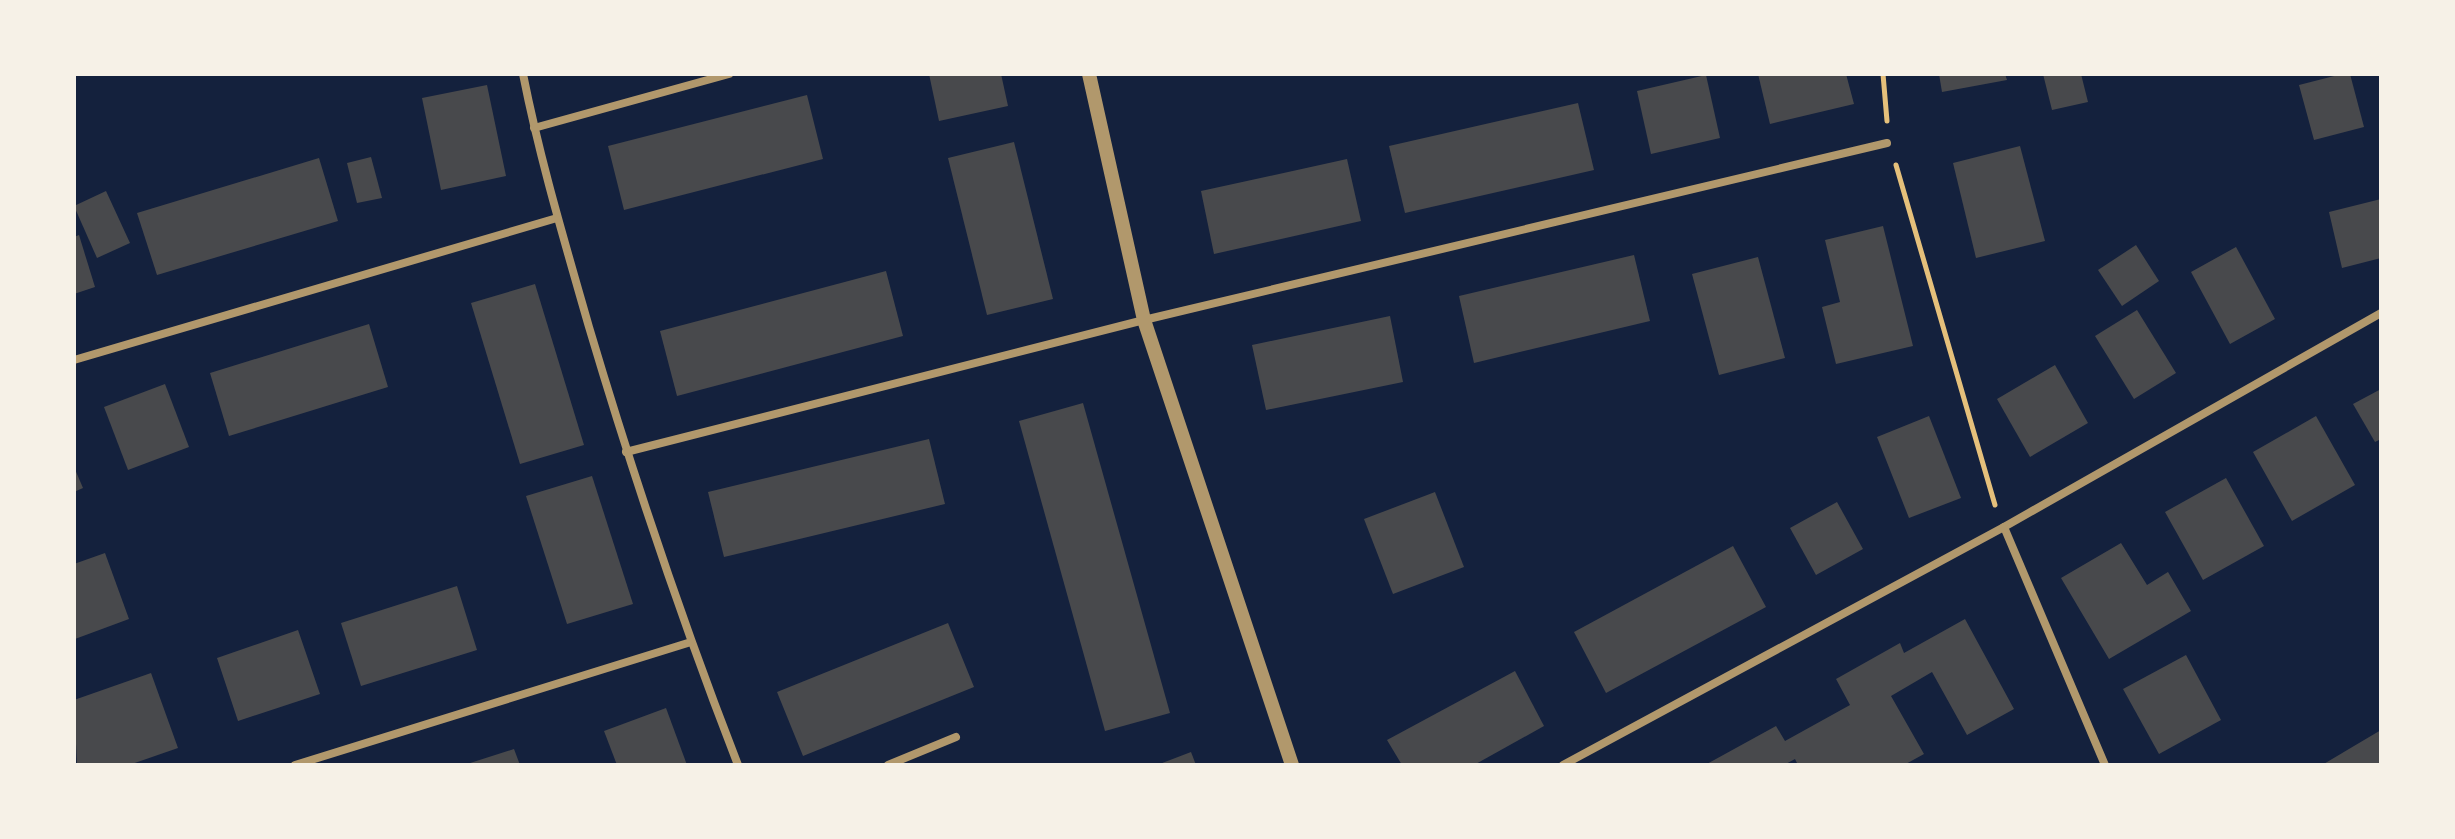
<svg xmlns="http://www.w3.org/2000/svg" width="2455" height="839" viewBox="0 0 2455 839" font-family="'Noto Sans',sans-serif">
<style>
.building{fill:#48494c}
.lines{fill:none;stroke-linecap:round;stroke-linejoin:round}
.path{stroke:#e5c07b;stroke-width:5}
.minor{stroke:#b1986c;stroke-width:8}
.tertiary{stroke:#b1986c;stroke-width:14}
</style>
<rect width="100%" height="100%" fill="#14213d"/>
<g class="building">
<path d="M929,74H1001L1008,106L939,121Z"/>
<path d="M1758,74H1846L1854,104L1770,124Z"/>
<path d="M1939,74H2005L2007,80L1942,92Z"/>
<path d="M2043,74H2081L2088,102L2052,110Z"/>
<path d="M2342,74H2350L2364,127L2314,140L2299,85Z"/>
<path d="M1706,75L1720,138L1651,154L1637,91Z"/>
<path d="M487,85L506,176L441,190L422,98Z"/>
<path d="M807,95L823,159L624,210L608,146Z"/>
<path d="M1578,103L1594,170L1405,213L1389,146Z"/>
<path d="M1014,142L1053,299L987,315L948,158Z"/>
<path d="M2020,146L2045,241L1976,258L1953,163Z"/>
<path d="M371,157L382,198L357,203L347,163Z"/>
<path d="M319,158L338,221L157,275L137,213Z"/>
<path d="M1347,159L1361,221L1214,254L1201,191Z"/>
<path d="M106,191L130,243L97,258L74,206Z"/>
<path d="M2381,199V258L2342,268L2329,212Z"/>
<path d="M1883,226L1913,346L1836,364L1822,307L1840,302L1825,240Z"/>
<path d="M79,235L95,287L74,294V237Z"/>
<path d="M2136,245L2159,281L2122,306L2098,270Z"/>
<path d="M2236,247L2275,319L2230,344L2191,272Z"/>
<path d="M1634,255L1650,321L1474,363L1459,296Z"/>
<path d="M1758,257L1785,358L1719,375L1692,274Z"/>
<path d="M886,271L903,336L677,396L660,331Z"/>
<path d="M535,284L584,445L520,464L471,303Z"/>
<path d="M2137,310L2176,373L2134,399L2095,336Z"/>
<path d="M1390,316L1403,382L1266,410L1252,345Z"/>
<path d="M369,324L388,387L229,436L210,373Z"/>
<path d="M2055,365L2088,423L2030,457L1997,399Z"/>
<path d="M165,384L189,447L128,470L104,407Z"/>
<path d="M2381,389V439L2375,442L2353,404Z"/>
<path d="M1083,403L1170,713L1105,731L1019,421Z"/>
<path d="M1929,416L1961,498L1909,518L1877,437Z"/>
<path d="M2316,416L2355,485L2292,521L2253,452Z"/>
<path d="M929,439L945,504L724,557L708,492Z"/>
<path d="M74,467L83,488L74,492Z"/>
<path d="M592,476L633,604L567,624L526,496Z"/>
<path d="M2226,478L2264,546L2203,580L2165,512Z"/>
<path d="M1435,492L1464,567L1393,594L1364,519Z"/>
<path d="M1837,502L1863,549L1816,575L1790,528Z"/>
<path d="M2121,543L2147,585L2168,572L2191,611L2109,659L2061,578Z"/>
<path d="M1733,546L1766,607L1606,693L1574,632Z"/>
<path d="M105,553L129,619L75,639L74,564Z"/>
<path d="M457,586L477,650L361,686L341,623Z"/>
<path d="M1965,619L2014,709L1967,735L1932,672L1891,696L1924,754L1904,765H1798L1795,759L1784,765H1705L1776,726L1785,741L1850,705L1836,679L1900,643L1904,653Z"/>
<path d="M948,623L974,687L803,756L777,692Z"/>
<path d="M298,630L320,694L238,721L217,658Z"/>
<path d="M2186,655L2221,720L2159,754L2123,689Z"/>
<path d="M1515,671L1544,726L1474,765H1402L1387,740Z"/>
<path d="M151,673L178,748L129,765H77L74,700Z"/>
<path d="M666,708L687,765H617L604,731Z"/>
<path d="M2381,730V765H2322Z"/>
<path d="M514,749L520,765H467V764Z"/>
<path d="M1191,752L1196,765H1157Z"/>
</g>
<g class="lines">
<g class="path">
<path d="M1883,74L1887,121"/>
<path d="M1896,165L1995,505"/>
</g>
<g class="minor">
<path d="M523,74C540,160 565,243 589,327C633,475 682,621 738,765"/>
<path d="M534,128L729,74"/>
<path d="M74,360L557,218"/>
<path d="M626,452L1144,320L1887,143"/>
<path d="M2004,527L2105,765"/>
<path d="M295,765L691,642"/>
<path d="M888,765L956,737"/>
<path d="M1563,765L2004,527L2381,313"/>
</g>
<path class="tertiary" d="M1089,74L1144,320L1292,765"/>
</g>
<rect width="2455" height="839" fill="none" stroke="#f6f1e7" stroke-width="152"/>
</svg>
